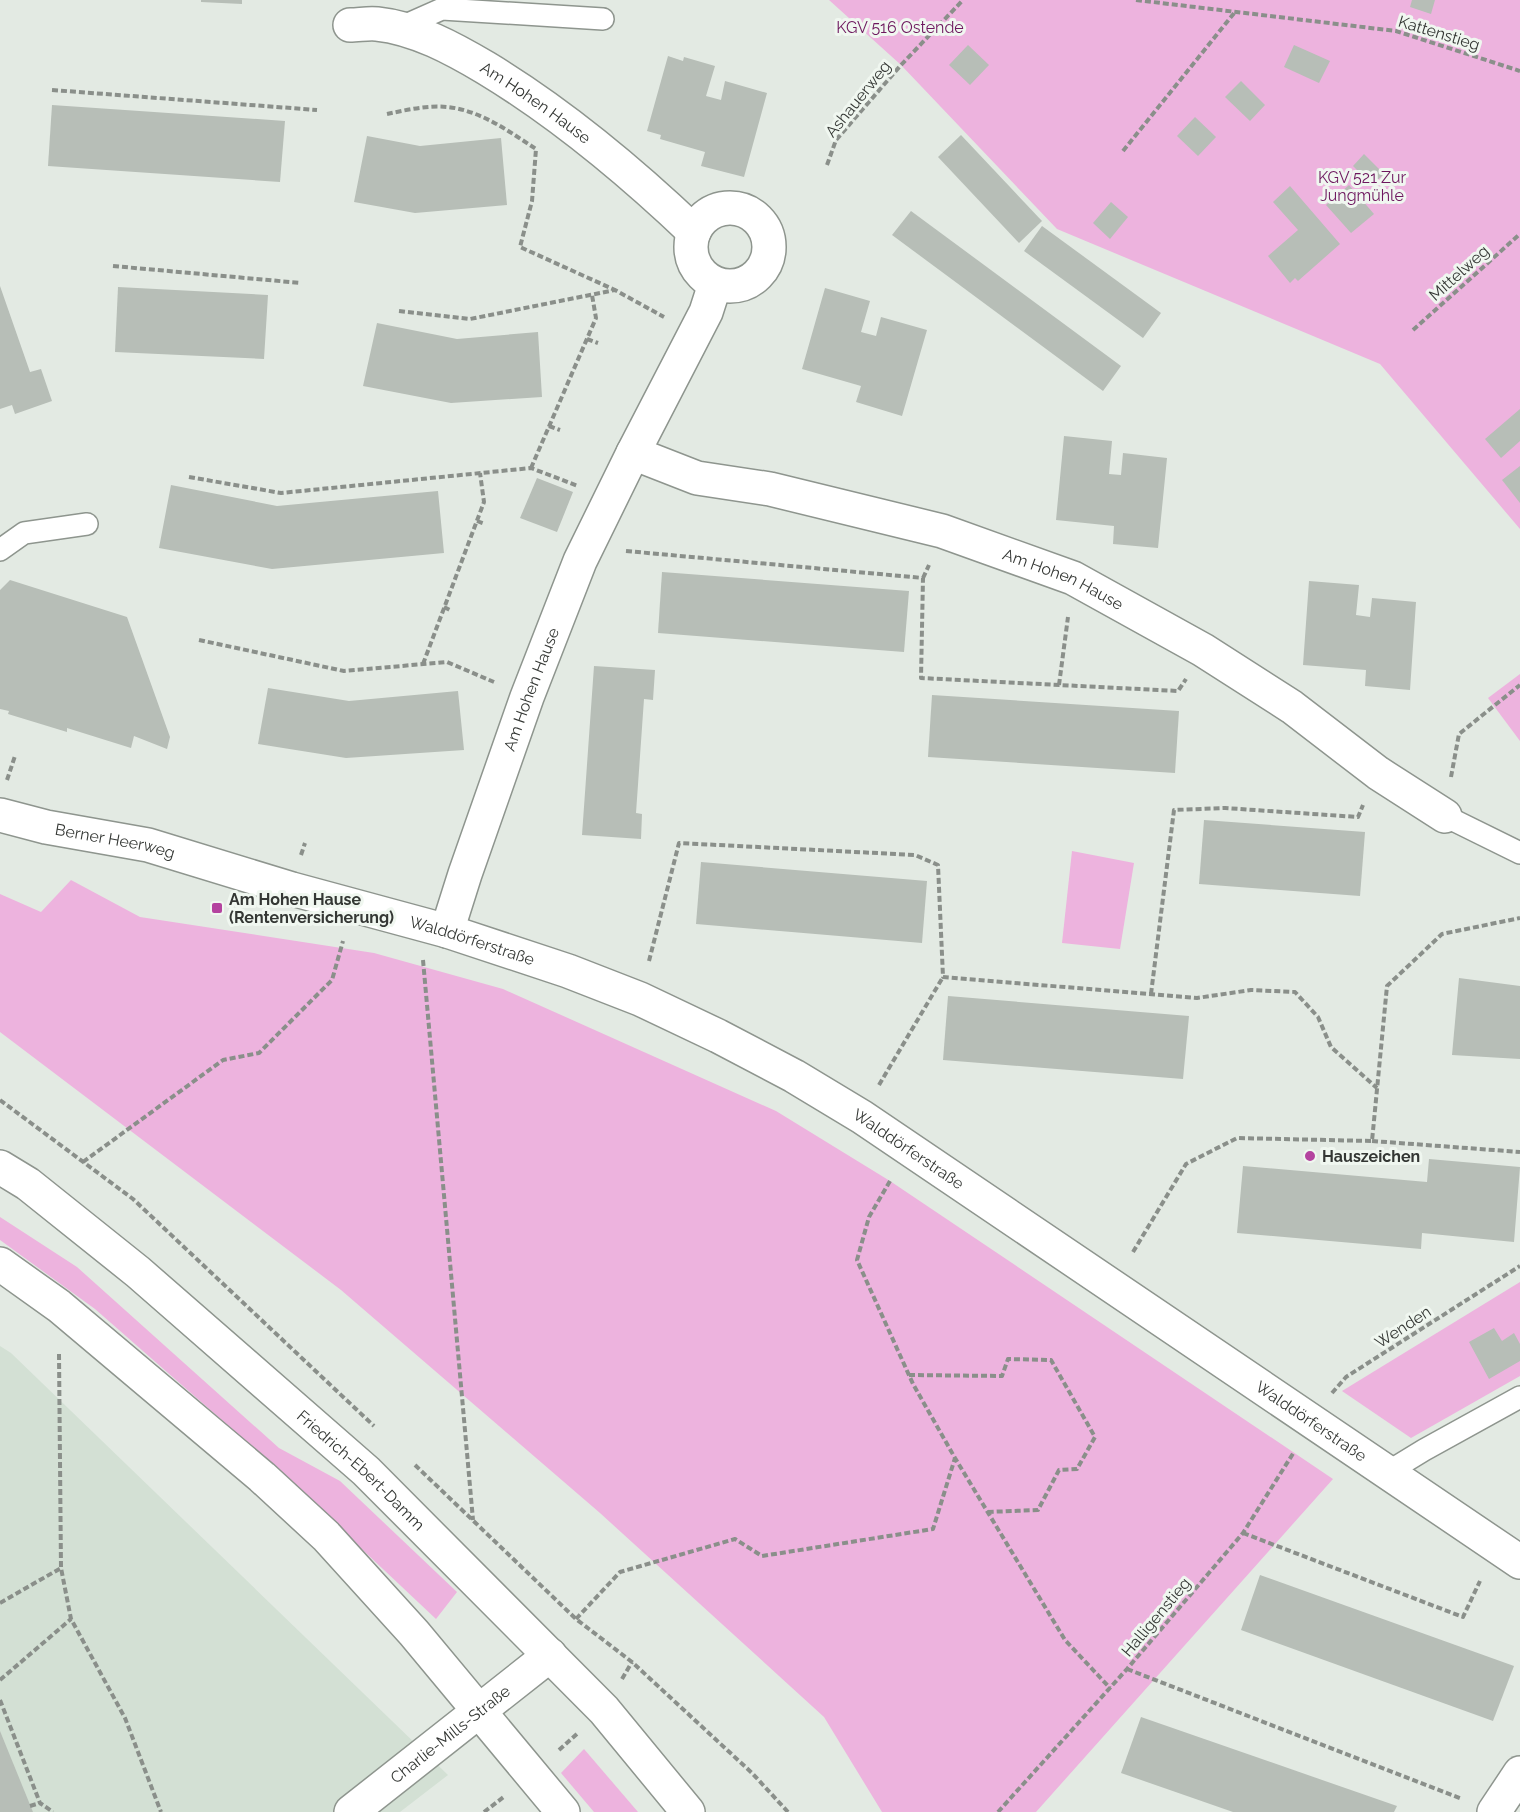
<svg xmlns="http://www.w3.org/2000/svg" width="1520" height="1812" viewBox="0 0 1520 1812" font-family="Raleway,sans-serif">
<style>
.built{fill:#d3e0d4}
.green{fill:#edb3de}
.building{fill:#b7beb7}
.lines{fill:none;stroke-linecap:round;stroke-linejoin:round}
.lane-casing{stroke:#8e958e;stroke-width:24}
.street-casing{stroke:#8e958e;stroke-width:36}
.secondary-casing{stroke:#8e958e;stroke-width:36}
.path{stroke:#8a8f8a;stroke-width:4;stroke-dasharray:6 3;stroke-linecap:butt}
.lane{stroke:#fff;stroke-width:21}
.street{stroke:#fff;stroke-width:33}
.secondary{stroke:#fff;stroke-width:33}
.poi-dot{fill:#b4439f;stroke:#f0f7f0;stroke-width:2}
.labels{text-anchor:middle;dominant-baseline:central;stroke-width:6;stroke-linejoin:round;paint-order:stroke}
.park-label{font-size:16px;fill:#6d175e;stroke:#f0f7f0}
.street-label{font-size:16px;fill:#343734;stroke:#f0f7f0}
.poi-label{font-size:16px;font-weight:bold;fill:#343734;stroke:#f0f7f0;text-anchor:start}
</style>
<rect width="100%" height="100%" fill="#e3eae3"/>
<path class="built" d="M0,1346L11,1353L448,1775L400,1812H0Z"/>
<g class="green">
<path d="M829,0H1520V529L1380,364L1057,229L901,65Z"/>
<path d="M1520,674V741L1488,698Z"/>
<path d="M1072,851L1134,863L1120,949L1062,943Z"/>
<path d="M71,880L140,917L374,953L503,989L776,1111L890,1181L1333,1479L1036,1812H882L824,1717L600,1513L341,1290L0,1032V894L41,912Z"/>
<path d="M0,1217L77,1267L279,1448L340,1481L457,1592L436,1619L263,1456L95,1309L0,1240Z"/>
<path d="M1520,1282V1376L1411,1438L1342,1391Z"/>
<path d="M584,1749L638,1812H594L561,1773Z"/>
</g>
<g class="building">
<path d="M201,0H242V4L201,2Z"/>
<path d="M1412,0H1435L1431,14L1410,7Z"/>
<path d="M968,45L989,65L970,85L949,65Z"/>
<path d="M1294,45L1330,61L1319,83L1284,67Z"/>
<path d="M668,56L683,61L684,57L715,66L706,96L721,100L725,81L767,93L744,177L701,166L705,152L660,139L661,135L647,131Z"/>
<path d="M1241,81L1265,105L1250,121L1225,97Z"/>
<path d="M52,105L285,121L280,182L48,166Z"/>
<path d="M1195,117L1216,137L1198,156L1177,136Z"/>
<path d="M961,135L1042,221L1019,243L938,157Z"/>
<path d="M367,136L420,146L501,138L507,205L415,213L354,202Z"/>
<path d="M1364,154L1384,174L1372,185L1353,166Z"/>
<path d="M1349,185L1374,214L1351,233L1326,205Z"/>
<path d="M1290,186L1340,244L1298,281L1295,278L1290,283L1268,256L1298,230L1273,202Z"/>
<path d="M1111,202L1128,217L1110,239L1093,223Z"/>
<path d="M911,211L1121,366L1103,391L892,235Z"/>
<path d="M1042,226L1161,313L1143,338L1024,251Z"/>
<path d="M0,286L30,372L41,369L52,401L15,414L12,405L0,409Z"/>
<path d="M118,287L268,295L264,359L115,352Z"/>
<path d="M825,288L870,301L861,332L876,336L881,317L927,330L902,416L856,402L861,386L802,369Z"/>
<path d="M377,323L457,339L538,332L542,397L451,403L363,386Z"/>
<path d="M1520,409V441L1501,458L1485,439Z"/>
<path d="M1064,436L1112,441L1109,474L1121,475L1123,453L1167,458L1158,548L1113,544L1114,526L1056,520Z"/>
<path d="M1520,466V503L1502,480Z"/>
<path d="M537,478L573,492L557,532L520,518Z"/>
<path d="M171,485L277,506L438,491L444,553L272,569L159,548Z"/>
<path d="M662,572L909,591L904,652L658,633Z"/>
<path d="M10,580L127,617L170,737L167,749L134,736L131,748L67,728V732L8,714L9,711L0,709V590Z"/>
<path d="M1309,581L1359,585L1356,615L1370,617L1372,598L1416,602L1410,690L1365,686L1366,670L1303,665Z"/>
<path d="M594,666L655,670L653,700L644,699L636,813L642,814L641,839L582,835Z"/>
<path d="M268,688L349,701L458,691L464,750L346,758L258,744Z"/>
<path d="M932,695L1179,711L1175,773L928,757Z"/>
<path d="M1204,820L1365,832L1360,896L1199,884Z"/>
<path d="M701,862L927,881L922,943L696,924Z"/>
<path d="M1459,978L1520,986V1059L1452,1055Z"/>
<path d="M948,996L1189,1016L1183,1079L943,1060Z"/>
<path d="M1429,1159L1520,1167L1514,1242L1422,1233L1421,1249L1237,1233L1243,1166L1427,1182Z"/>
<path d="M1494,1328L1502,1341L1514,1333L1520,1344V1361L1489,1379L1469,1342Z"/>
<path d="M1260,1575L1514,1666L1493,1721L1241,1630Z"/>
<path d="M1141,1717L1397,1806L1394,1812H1233L1121,1773Z"/>
<path d="M0,1731L33,1812H0Z"/>
</g>
<g class="lines">
<g class="lane-casing">
<g id="lane">
<path d="M399,28L442,9L603,19"/>
<path d="M0,550L24,533L87,524"/>
<path d="M1445,816L1520,853"/>
<path d="M1388,1472L1424,1450L1520,1397"/>
</g>
</g>
<g class="street-casing">
<g id="street">
<path id="s1" d="M350,25C359,25 368,23 377,24C416,28 454,49 486,68C562,114 630,171 694,232"/>
<circle cx="730" cy="247" r="39"/>
<path id="s2" d="M633,453L697,478L770,489L942,531L1073,578L1203,650L1292,707L1378,773L1445,816"/>
<path id="s3" d="M447,931L465,874L527,697L580,561L633,453L706,312L715,284"/>
<path id="s4" d="M351,1812L550,1655"/>
<path d="M1494,1812L1520,1773"/>
</g>
</g>
<g class="secondary-casing">
<g id="secondary">
<path id="s5" d="M0,815L46,827L148,845L292,889L447,931L568,971L640,999L718,1036L794,1076L862,1117L1520,1562"/>
<path id="s6" d="M0,1167L28,1184L138,1272L366,1471L604,1710L688,1812"/>
<path d="M0,1264L59,1306L262,1477L326,1536L414,1633L563,1812"/>
</g>
</g>
<g class="path">
<path d="M1136,0L1396,31L1520,71"/>
<path d="M52,90L317,110"/>
<path d="M387,114C406,110 428,105 447,107C480,110 510,132 536,149L532,201L520,247L615,290"/>
<path d="M1123,151L1235,12"/>
<path d="M827,165L836,140L901,65L963,0"/>
<path d="M113,266L301,283"/>
<path d="M399,311L470,319L615,290L664,317"/>
<path d="M1413,330L1520,234"/>
<path d="M587,339L598,343"/>
<path d="M549,426L560,430"/>
<path d="M531,468L596,318L592,295"/>
<path d="M189,477L281,493L531,468L578,486"/>
<path d="M477,521L485,524"/>
<path d="M626,551L923,578L921,678L1178,691L1186,679"/>
<path d="M923,578L929,565"/>
<path d="M444,607L452,611"/>
<path d="M199,640L344,671L447,662L494,682"/>
<path d="M423,664L484,502L480,473"/>
<path d="M1059,685L1068,617"/>
<path d="M1451,777L1459,734L1520,685"/>
<path d="M7,780L15,756"/>
<path d="M301,855L305,843"/>
<path d="M423,960L473,1520"/>
<path d="M649,961L679,843L915,855L938,865L943,977L1197,998L1251,990L1295,992L1318,1017L1331,1047L1377,1088"/>
<path d="M1151,994L1174,810L1225,808L1358,817L1363,805"/>
<path d="M879,1085L943,977"/>
<path d="M0,1100L133,1199L374,1426"/>
<path d="M1372,1141L1520,1152"/>
<path d="M83,1162L223,1060L259,1053L332,980L343,941"/>
<path d="M890,1181L869,1217L857,1260L913,1384L955,1458L1065,1640L1110,1688"/>
<path d="M1133,1252L1186,1164L1237,1138L1372,1141L1387,986L1442,934L1520,918"/>
<path d="M59,1354L61,1568L71,1619L125,1718L161,1812"/>
<path d="M909,1375L1002,1376L1008,1359L1051,1360L1095,1437L1077,1469L1059,1470L1038,1510L987,1512"/>
<path d="M1332,1393L1346,1377L1520,1266"/>
<path d="M415,1465L576,1619L632,1662L752,1773L788,1812"/>
<path d="M1243,1533L1463,1617L1480,1581"/>
<path d="M0,1603L61,1568"/>
<path d="M576,1619L620,1572L735,1539L762,1556L933,1529L955,1458"/>
<path d="M1127,1669L1462,1799"/>
<path d="M622,1679L632,1662"/>
<path d="M0,1680L71,1619"/>
<path d="M0,1700L40,1803L53,1812"/>
<path d="M559,1750L578,1733"/>
<path d="M30,1806L40,1803"/>
<path d="M484,1812L505,1796"/>
<path d="M998,1812L1127,1669L1243,1533L1294,1452"/>
</g>
<use href="#lane" class="lane"/>
<use href="#street" class="street"/>
<use href="#secondary" class="secondary"/>
</g>
<g class="poi-dot">
<rect x="211" y="902" width="12" height="12" rx="3"/>
<circle cx="1310" cy="1156" r="6"/>
</g>
<g class="labels">
<g class="park-label">
<text x="900" y="27">KGV 516 Ostende</text>
<text x="1362" y="177">KGV 521 Zur<tspan x="1362" dy="18">Jungmühle</tspan></text>
</g>
<g class="street-label">
<text transform="translate(1439 33) rotate(17)">Kattenstieg</text>
<text transform="translate(858 99) rotate(-51)">Ashauerweg</text>
<text stroke="none"><textPath href="#s1" startOffset="206">Am Hohen Hause</textPath></text>
<text transform="translate(1459 273) rotate(-42)">Mittelweg</text>
<text stroke="none"><textPath href="#s2" startOffset="450">Am Hohen Hause</textPath></text>
<text stroke="none"><textPath href="#s3" startOffset="256">Am Hohen Hause</textPath></text>
<text stroke="none"><textPath href="#s5" startOffset="118">Berner Heerweg</textPath></text>
<text stroke="none"><textPath href="#s5" startOffset="489">Walddörferstraße</textPath></text>
<text stroke="none"><textPath href="#s5" startOffset="975">Walddörferstraße</textPath></text>
<text transform="translate(1403 1327) rotate(-33)">Wenden</text>
<text stroke="none"><textPath href="#s5" startOffset="1461">Walddörferstraße</textPath></text>
<text stroke="none"><textPath href="#s6" startOffset="472">Friedrich-Ebert-Damm</textPath></text>
<text transform="translate(1156 1617) rotate(-50)">Halligenstieg</text>
<text stroke="none"><textPath href="#s4" startOffset="126">Charlie-Mills-Straße</textPath></text>
</g>
<g class="poi-label">
<text x="229" y="899">Am Hohen Hause<tspan x="229" dy="18">(Rentenversicherung)</tspan></text>
<text x="1322" y="1156">Hauszeichen</text>
</g>
</g>
</svg>
